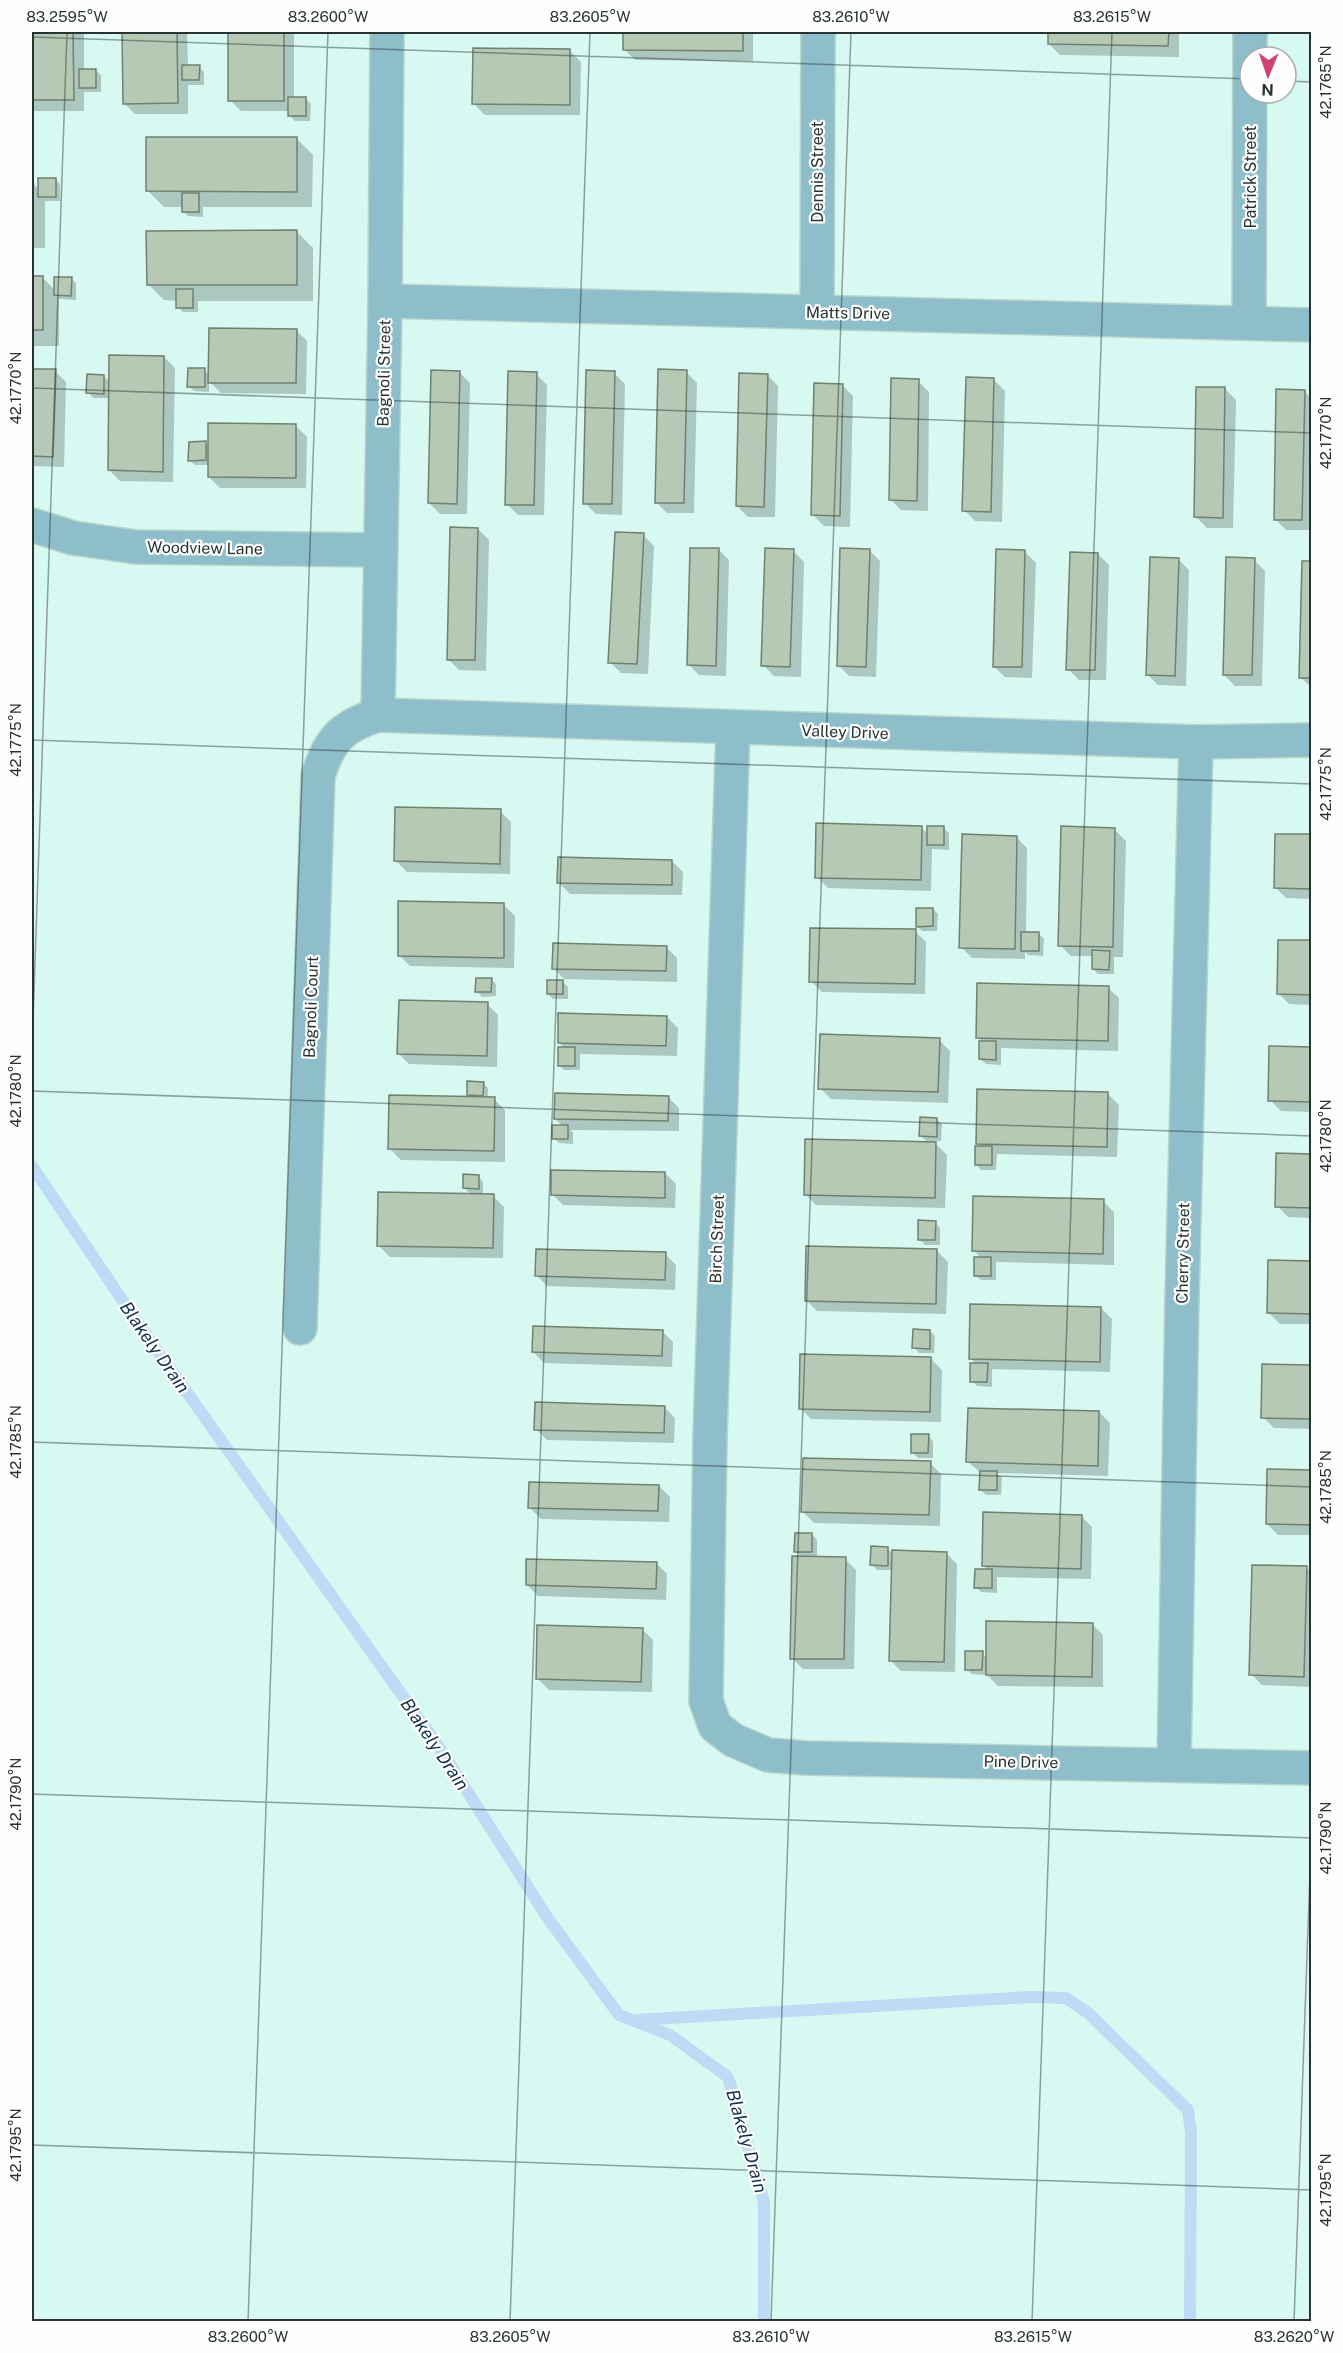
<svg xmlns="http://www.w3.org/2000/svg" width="1343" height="2353" viewBox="0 0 1343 2353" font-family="'Public Sans',sans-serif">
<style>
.shadow{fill:#0003}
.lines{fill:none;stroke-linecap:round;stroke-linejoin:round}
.stream{stroke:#bfdaf5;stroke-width:12}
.building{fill:#b6c9b5;stroke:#6f816f;stroke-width:1.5}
.street-casing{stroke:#b8d6ce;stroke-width:36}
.street{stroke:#8ebec9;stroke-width:33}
.ticks{fill:none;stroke:#273431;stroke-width:1.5;stroke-opacity:0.45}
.labels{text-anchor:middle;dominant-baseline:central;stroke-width:4.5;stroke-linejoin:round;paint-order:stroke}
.street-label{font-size:16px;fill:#273431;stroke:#fefefe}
.water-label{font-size:18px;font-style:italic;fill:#13304a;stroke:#fefefe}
.neatline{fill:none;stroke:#273431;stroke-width:2}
.ticks-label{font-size:15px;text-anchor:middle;fill:#273431}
</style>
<rect width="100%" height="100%" fill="#d8f9f1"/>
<g class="shadow">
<path d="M32,32H84V70H95L101,75V92H84V111H32Z"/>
<path d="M123,32H187L188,67H199L204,72V85H188V114H135L124,103Z"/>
<path d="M229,32H294V99H306L311,104L310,121H295L290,116V111H241L230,100Z"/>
<path d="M624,32H753V61L635,60L624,49Z"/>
<path d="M1049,32H1179V57L1060,55L1049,44Z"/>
<path d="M570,51L581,62L580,115H485L474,104Z"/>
<path d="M296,138L313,155L312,207H203V217L188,216L183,211V207H164L148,191Z"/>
<path d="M55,179L60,184V201H45V248H32V182L40,191Z"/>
<path d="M297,232L313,248V301H198V312H183L178,307V301L164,300L148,284Z"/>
<path d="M32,278H43L56,291L71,278L76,283V300L59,299V346H32Z"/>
<path d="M296,330L307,341L306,394L221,393L209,381V392L194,391L189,386L204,370L210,376Z"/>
<path d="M164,357L175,368L173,482L120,481L109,470L110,398H93L88,392L104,376L110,383Z"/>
<path d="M32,370L55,371L66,382L64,467L32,466Z"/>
<path d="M459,372L470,383L467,514H440L429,503Z"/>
<path d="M686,372L697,383L694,513H667L656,502Z"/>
<path d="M614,373L625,384L622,515L596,514L585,503Z"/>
<path d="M536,374L547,385L544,515H518L507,504Z"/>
<path d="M767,375L778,386L775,517H748L737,506Z"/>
<path d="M994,380L1005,391L1002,522L975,521L964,510Z"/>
<path d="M918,381L929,392L928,511L901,510L890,499Z"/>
<path d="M842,385L853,396L850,527L824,526L813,515Z"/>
<path d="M1225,389L1236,400L1233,528H1207L1196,517Z"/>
<path d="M1304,391L1312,399V530H1286L1275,519Z"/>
<path d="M296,426L307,437L306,488H220L209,477V465H195L189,460L205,443L209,447Z"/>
<path d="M478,529L489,540L486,671L459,670L448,659Z"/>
<path d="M643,535L654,546L648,674L621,673L610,662Z"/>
<path d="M718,549L729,560L726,676L699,675L688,664Z"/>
<path d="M869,550L880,561L876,677L849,676L838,665Z"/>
<path d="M793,551L804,562L801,677L774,676L763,665Z"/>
<path d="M1025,552L1036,563L1032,678L1005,677L994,667Z"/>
<path d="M1098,554L1109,565L1106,680H1079L1068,669Z"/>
<path d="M1178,559L1189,570L1186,686L1158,685L1147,674Z"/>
<path d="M1254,560L1265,571L1262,686H1235L1224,675Z"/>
<path d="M1312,562V688L1300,677Z"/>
<path d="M500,811L511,822L510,874L407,872L396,861Z"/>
<path d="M921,827L928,834L943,828L949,833V850L932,849L931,891L828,888L817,877Z"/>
<path d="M1115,830L1126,841L1123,957H1114V974H1098L1093,969L1094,956H1071L1060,945Z"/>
<path d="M1312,836V899L1286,898L1275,887Z"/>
<path d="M1016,837L1027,848L1026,933L1039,934L1044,939L1043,956L1028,955L1025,952V959L972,958L961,947Z"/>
<path d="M672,861L683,872L682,895L570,894L559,883Z"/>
<path d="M504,905L515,916L514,968L410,966L399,955Z"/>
<path d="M933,909L938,914L937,931H922L917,926Z"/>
<path d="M915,931L926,942L925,994L822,992L811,981Z"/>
<path d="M1312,942V1005L1289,1004L1278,993Z"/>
<path d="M666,947L677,958V982L564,979L553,968Z"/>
<path d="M491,979L496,984V996L482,997L477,991Z"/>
<path d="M563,982L568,987V999H553L548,994Z"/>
<path d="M1108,988L1119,998L1118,1051L1001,1048V1065L986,1064L980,1059V1040L977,1037Z"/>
<path d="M487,1004L498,1015L497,1067L409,1064L398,1053Z"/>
<path d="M667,1017L678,1028L677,1056L580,1054V1070H564L559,1065L565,1048L559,1043Z"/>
<path d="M939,1040L950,1051L948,1103L831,1099L820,1088Z"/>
<path d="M1312,1048V1112L1281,1111L1270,1100Z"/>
<path d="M483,1083L488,1088V1099H494L505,1110V1162L401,1160L390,1149L472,1098L468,1094Z"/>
<path d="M1108,1094L1119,1105L1117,1157L997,1154L996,1170H981L976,1165L982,1148L977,1143Z"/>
<path d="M668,1097L679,1108V1131L570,1130L573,1132V1144L559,1143L554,1138L564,1127L555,1119Z"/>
<path d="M936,1119L942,1124L941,1141H933L947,1155L945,1208L816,1205L805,1194L929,1144L921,1136Z"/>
<path d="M1312,1155V1218L1288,1217L1277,1206Z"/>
<path d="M665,1173L676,1184L675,1208L563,1205L552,1194Z"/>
<path d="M478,1176L483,1182V1196H493L504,1207L503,1258L390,1257L379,1246L472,1195L464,1188Z"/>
<path d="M1103,1201L1114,1212V1265L996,1262V1280H981L975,1275L981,1258L973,1250Z"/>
<path d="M935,1222L940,1228V1245H925L920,1239Z"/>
<path d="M937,1251L948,1262L946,1314L817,1311L806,1300Z"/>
<path d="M665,1254L676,1265L675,1290L547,1286L536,1275Z"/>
<path d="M1312,1262V1324H1280L1269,1313Z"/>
<path d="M1101,1308L1112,1319L1110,1372L992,1369V1387L977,1386L972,1381L977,1365L970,1358Z"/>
<path d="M662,1331L673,1342L672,1367L544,1363L533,1352Z"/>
<path d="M930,1331L935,1336L934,1353H919L914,1347Z"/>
<path d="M931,1359L942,1370L941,1422L811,1419L800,1408Z"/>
<path d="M1312,1367V1429L1274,1428L1263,1417Z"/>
<path d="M664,1407L675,1418L674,1443L547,1440L536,1429Z"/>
<path d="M1099,1412L1110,1423L1108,1476L997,1473L1002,1478L1001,1495H986L981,1490V1473L968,1462Z"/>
<path d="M928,1436L933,1441V1458H918L913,1453Z"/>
<path d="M930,1463L941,1474L940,1526L814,1523L803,1512Z"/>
<path d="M1312,1472V1535H1278L1267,1524Z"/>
<path d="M659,1486L670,1497L669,1522L541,1519L530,1508Z"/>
<path d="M1081,1516L1092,1527L1091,1579L997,1577V1593L981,1592L976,1587L989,1571L984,1566Z"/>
<path d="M812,1534L817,1540V1558L845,1559L856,1570L854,1669H803L792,1658L802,1558L796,1551Z"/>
<path d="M887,1548L891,1552L946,1553L957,1564L955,1672L901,1671L890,1660L893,1570H877L872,1565Z"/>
<path d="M656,1563L667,1574L666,1600L538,1596L527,1585Z"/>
<path d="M1307,1568L1312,1573V1687L1262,1685L1251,1674Z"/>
<path d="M1092,1624L1103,1635V1687L998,1686L987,1675L972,1674L966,1669L982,1653L987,1658Z"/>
<path d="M642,1629L653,1640L652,1692L549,1690L538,1679Z"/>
</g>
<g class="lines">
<g class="stream">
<path d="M32,1166L137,1322L441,1750L547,1917L619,2015L670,2035L728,2077L764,2202V2322"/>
<path d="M636,2020L1031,1997L1066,1998L1088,2013L1188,2110L1191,2133L1190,2322"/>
</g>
</g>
<g class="building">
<path d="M32,32H73L74,100H32Z"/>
<path d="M122,32H177L178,103L123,104Z"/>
<rect x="228" y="32" width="56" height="69"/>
<path d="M623,32H743V51L623,50Z"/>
<path d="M1048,32H1169L1168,46L1048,44Z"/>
<path d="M473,48L570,49V105L472,104Z"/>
<path d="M182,65H200L199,80H182Z"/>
<rect x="79" y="69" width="17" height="19"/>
<rect x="288" y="97" width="18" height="19"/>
<path d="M146,137H297V192L146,191Z"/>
<rect x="38" y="178" width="18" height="19"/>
<rect x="182" y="193" width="17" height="19"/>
<path d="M297,230V285H147L146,231Z"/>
<rect x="32" y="276" width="11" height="54"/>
<path d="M54,277H72L71,296L54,295Z"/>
<rect x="176" y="289" width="17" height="19"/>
<path d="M209,328L297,329L296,383H208Z"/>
<path d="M109,355L164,356L163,472L108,470Z"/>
<path d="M188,368H205V387H187Z"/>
<path d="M32,369H56L53,457L32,456Z"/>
<path d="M658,369L687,370L684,503H655Z"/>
<path d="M431,370L460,371L457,504L428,503Z"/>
<path d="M586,370L615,371L612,504H583Z"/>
<path d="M508,371L537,372L534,505H505Z"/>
<path d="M739,373L768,374L764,507L736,506Z"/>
<path d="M87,374L104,375V394L86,393Z"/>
<path d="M966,377L994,378L991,512L962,511Z"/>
<path d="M891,378L919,379L917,501L889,500Z"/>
<path d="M814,383L843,384L840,516L811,515Z"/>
<path d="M1196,387H1225L1223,518L1194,517Z"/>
<path d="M1276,389L1305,390L1302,520H1274Z"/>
<path d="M208,423L296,424V478L208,477Z"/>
<path d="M206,441V460L188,461L189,442Z"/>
<path d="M450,527L478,528L475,660H447Z"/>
<path d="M615,532L644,533L637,664L608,663Z"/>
<path d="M690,548H719L716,666L687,665Z"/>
<path d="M765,548L794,549L790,667L761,666Z"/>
<path d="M840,548L870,549L866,667L837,666Z"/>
<path d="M996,549L1025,550L1022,667H993Z"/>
<path d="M1070,552L1098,553L1095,670H1066Z"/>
<path d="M1150,557L1179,558L1175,676L1146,675Z"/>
<path d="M1226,557L1255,558L1252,675H1223Z"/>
<path d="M1302,561H1312V678H1299Z"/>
<path d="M395,807L501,809L500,864L394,861Z"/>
<path d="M816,823L922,826L921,880L815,878Z"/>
<rect x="927" y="826" width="17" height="19"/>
<path d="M1061,826L1115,828L1113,947L1058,946Z"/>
<path d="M962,834L1017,836L1015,949L959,948Z"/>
<path d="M1275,834H1312V889L1274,888Z"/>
<path d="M558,857L672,860V885L557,883Z"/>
<path d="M398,901L504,903V958L398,956Z"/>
<path d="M916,908H933V926L916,927Z"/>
<path d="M810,928L916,929L915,984L809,982Z"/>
<rect x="1021" y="932" width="18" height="19"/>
<path d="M1278,940H1312V995L1277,994Z"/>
<path d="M553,943L667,946L666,971L552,969Z"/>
<path d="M1092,950L1110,951L1109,970L1092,969Z"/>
<path d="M476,978H492L491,992H475Z"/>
<rect x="547" y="980" width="16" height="14"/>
<path d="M977,983L1109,986L1108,1041L976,1038Z"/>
<path d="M399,1000L488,1002L487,1056L397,1054Z"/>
<path d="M558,1013L667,1016L666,1046L558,1043Z"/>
<path d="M820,1034L940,1038L938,1092L818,1089Z"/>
<path d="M979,1041H996V1060L979,1059Z"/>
<path d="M1269,1046L1312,1047V1102L1268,1101Z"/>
<rect x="558" y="1047" width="17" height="19"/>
<path d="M467,1081L484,1082L483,1096L467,1095Z"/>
<path d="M977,1089L1108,1092L1107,1147L976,1144Z"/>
<path d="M555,1093L669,1096L668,1121L554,1119Z"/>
<path d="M389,1095L495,1097L494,1151L388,1149Z"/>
<path d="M920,1117L937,1118V1137L919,1136Z"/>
<rect x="552" y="1125" width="16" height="14"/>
<path d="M805,1139L936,1142L935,1198L804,1195Z"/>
<rect x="975" y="1146" width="17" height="19"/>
<path d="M1276,1153L1312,1154V1208L1275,1207Z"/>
<path d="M551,1170L665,1172V1198L551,1195Z"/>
<path d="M463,1174L479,1175V1189L463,1188Z"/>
<path d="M378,1192L494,1194L493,1248L377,1246Z"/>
<path d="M973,1196L1104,1199L1103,1254L972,1251Z"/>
<path d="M918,1220L936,1221L935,1240H918Z"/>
<path d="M806,1246L937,1249L936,1304L805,1301Z"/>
<path d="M536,1249L666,1252L665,1280L535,1276Z"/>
<rect x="974" y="1257" width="17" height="19"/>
<path d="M1268,1260L1312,1261V1314L1267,1313Z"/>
<path d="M970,1304L1101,1307L1100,1362L969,1359Z"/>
<path d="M533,1326L663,1330L662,1356L532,1352Z"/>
<path d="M913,1329L930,1330V1349L912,1348Z"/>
<path d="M800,1354L931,1357L930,1412L799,1409Z"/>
<path d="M970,1363H988L987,1382H970Z"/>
<path d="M1262,1364L1312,1365V1419L1261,1418Z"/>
<path d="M535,1402L665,1406L664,1433L534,1430Z"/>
<path d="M968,1408L1099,1411L1098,1466L966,1462Z"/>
<path d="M911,1434H929L928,1453H911Z"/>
<path d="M803,1458L931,1461L929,1515L801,1512Z"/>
<path d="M1267,1469L1312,1470V1525L1266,1524Z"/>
<path d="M980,1471H997V1490H979Z"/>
<path d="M529,1482L659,1485L658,1511L528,1508Z"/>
<path d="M983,1512L1082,1515L1081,1569L982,1566Z"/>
<path d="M795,1533H812V1552H794Z"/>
<path d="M871,1546L888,1547V1566L870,1565Z"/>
<path d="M892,1550L947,1552L944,1662L889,1661Z"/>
<path d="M792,1556L846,1557L844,1659H790Z"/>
<path d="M526,1559L657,1562L656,1589L526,1585Z"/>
<path d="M1252,1565L1307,1566L1304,1677L1249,1675Z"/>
<path d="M975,1569H992V1588H974Z"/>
<path d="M986,1621L1093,1623L1092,1677L986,1675Z"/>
<path d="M537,1625L643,1628L641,1682L536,1679Z"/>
<path d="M965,1651H983L982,1670H965Z"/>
</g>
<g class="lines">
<g class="street-casing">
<g id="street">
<path d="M385,301L1312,325"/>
<path d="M817,312L818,32"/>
<path d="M1249,323L1250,32"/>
<path d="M32,525L73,538L136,547L381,550"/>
<path d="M378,715L385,301L387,32"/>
<path d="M733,728L710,1436L706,1701L715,1726L733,1740L768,1755L805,1758L1312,1768"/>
<path d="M300,1328L318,776C329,740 342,726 378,715L1196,742L1312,740"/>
<path d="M1174,1765L1182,1298L1196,742"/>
</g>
</g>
<use href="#street" class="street"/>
</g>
<path class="ticks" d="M32,37L1250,79M1286,81L1312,82M32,388L1312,433M32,740L1312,784M32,1050L67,32M32,1091L1312,1136M32,1442L1312,1487M32,1794L1312,1838M32,2145L1312,2190M248,2322L328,32M510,2322L590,32M771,2322L851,32M1032,2322L1112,32M1294,2322L1312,1816"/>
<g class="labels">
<g class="street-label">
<text transform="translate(817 172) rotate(-90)">Dennis Street</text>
<text transform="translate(1250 177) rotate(-90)">Patrick Street</text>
<text transform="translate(848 313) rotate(1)">Matts Drive</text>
<text transform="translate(384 373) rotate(-89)">Bagnoli Street</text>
<text transform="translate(205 548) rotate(1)">Woodview Lane</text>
<text transform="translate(845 732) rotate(2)">Valley Drive</text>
<text transform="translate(311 1007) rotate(-88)">Bagnoli Court</text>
<text transform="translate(717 1239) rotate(-88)">Birch Street</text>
<text transform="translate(1183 1253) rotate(-89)">Cherry Street</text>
<text transform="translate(1021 1762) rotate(1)">Pine Drive</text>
</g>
<g class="water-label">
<text transform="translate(155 1347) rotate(55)">Blakely Drain</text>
<text transform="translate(435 1744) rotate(56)">Blakely Drain</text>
<text transform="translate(747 2141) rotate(74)">Blakely Drain</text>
</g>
</g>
<rect width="1343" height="2353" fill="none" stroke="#fefefe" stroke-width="66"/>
<g transform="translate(1268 75) rotate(182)"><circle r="28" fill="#fefefe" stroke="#a8adac" stroke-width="1.5"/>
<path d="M0-4.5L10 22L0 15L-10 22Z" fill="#d0426f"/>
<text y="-9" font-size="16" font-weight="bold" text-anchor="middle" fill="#273431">N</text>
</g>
<rect x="33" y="33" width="1277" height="2287" class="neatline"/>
<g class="ticks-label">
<text x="67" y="22">83.2595°W</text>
<text x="328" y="22">83.2600°W</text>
<text x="590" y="22">83.2605°W</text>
<text x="851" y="22">83.2610°W</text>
<text x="1112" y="22">83.2615°W</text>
<text transform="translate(1326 82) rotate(-90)" y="5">42.1765°N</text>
<text transform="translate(16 388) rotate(-90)" y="5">42.1770°N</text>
<text transform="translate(1326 433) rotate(-90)" y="5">42.1770°N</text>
<text transform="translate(16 740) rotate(-90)" y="5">42.1775°N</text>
<text transform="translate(1326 784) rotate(-90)" y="5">42.1775°N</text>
<text transform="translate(16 1091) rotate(-90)" y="5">42.1780°N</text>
<text transform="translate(1326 1136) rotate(-90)" y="5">42.1780°N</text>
<text transform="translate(16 1442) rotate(-90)" y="5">42.1785°N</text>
<text transform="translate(1326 1487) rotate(-90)" y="5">42.1785°N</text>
<text transform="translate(16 1794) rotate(-90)" y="5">42.1790°N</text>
<text transform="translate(1326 1838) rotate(-90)" y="5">42.1790°N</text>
<text transform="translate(16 2145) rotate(-90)" y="5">42.1795°N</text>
<text transform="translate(1326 2190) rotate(-90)" y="5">42.1795°N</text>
<text x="248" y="2342">83.2600°W</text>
<text x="510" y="2342">83.2605°W</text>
<text x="771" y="2342">83.2610°W</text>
<text x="1033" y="2342">83.2615°W</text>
<text x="1294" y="2342">83.2620°W</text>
</g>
</svg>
